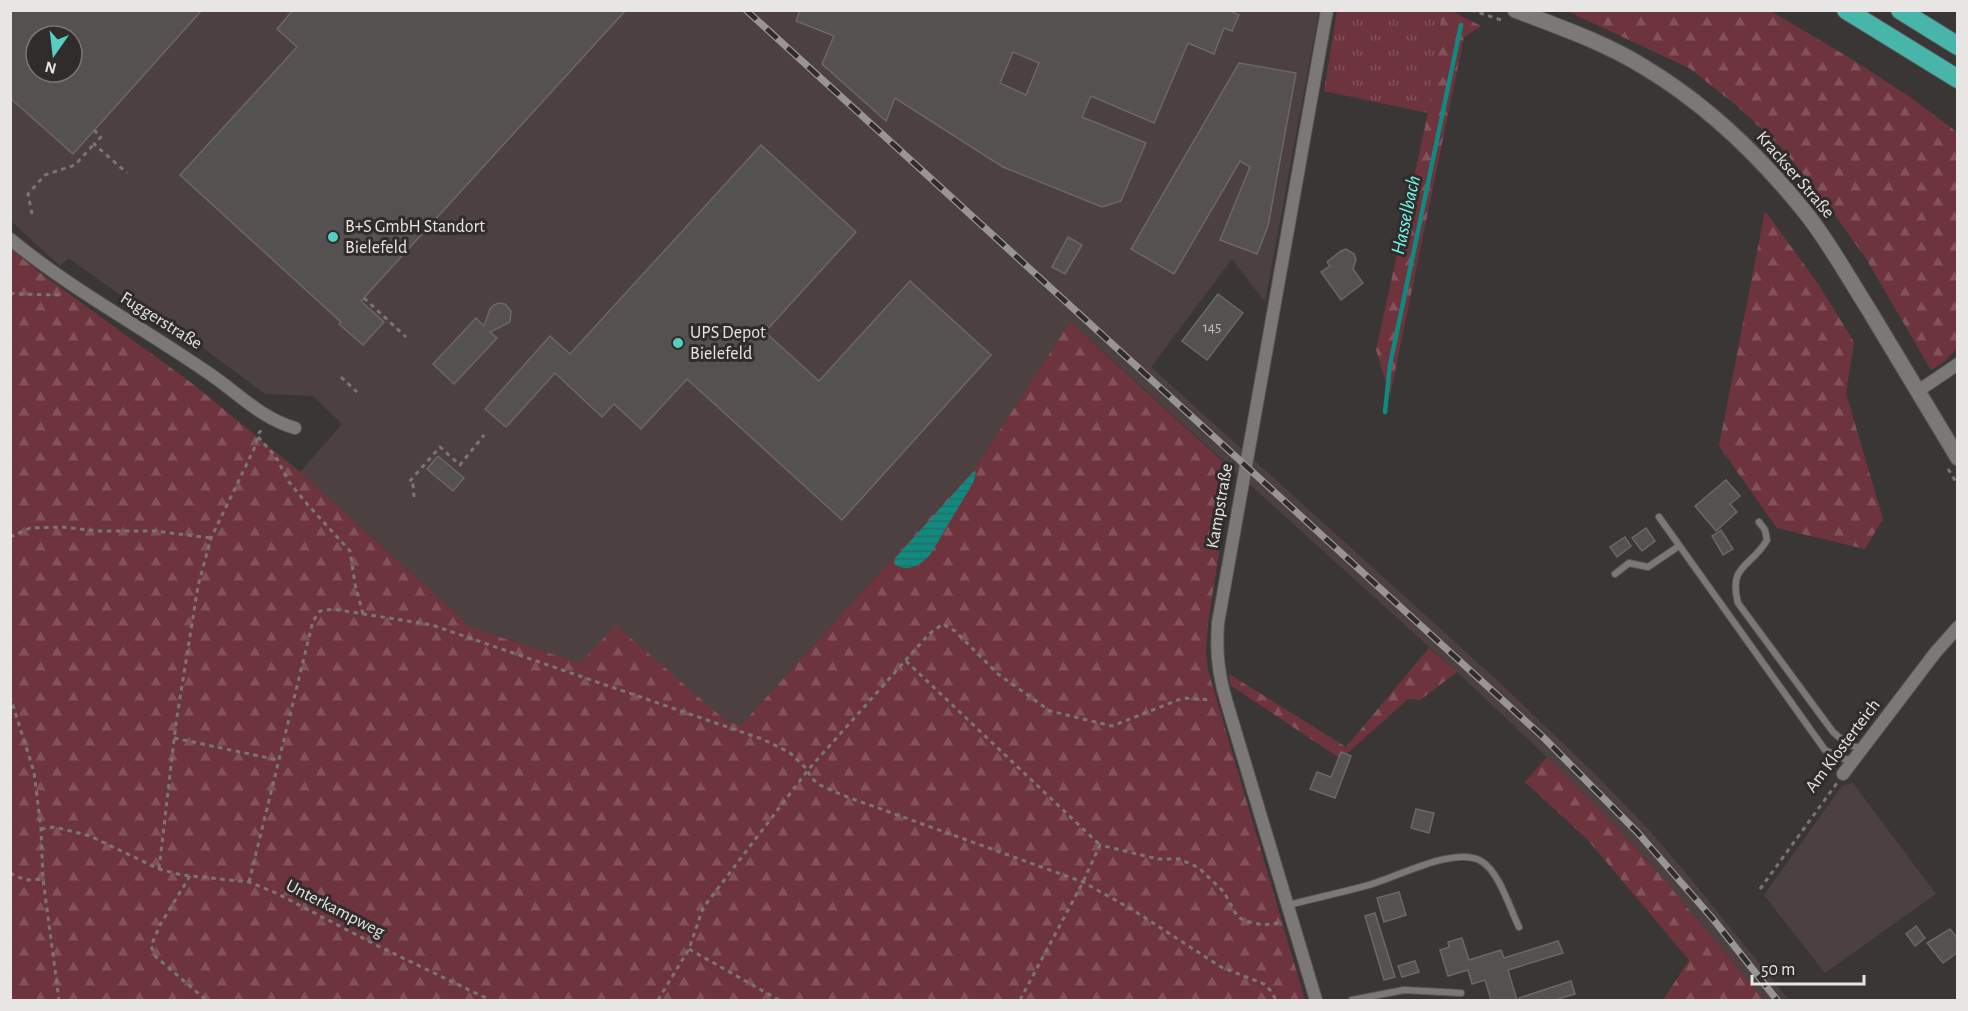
<svg xmlns="http://www.w3.org/2000/svg" width="1968" height="1011" viewBox="0 0 1968 1011" font-family="'Alegreya Sans',sans-serif">
<style>
.built{fill:#4c4041;fill-rule:evenodd}
.grass{fill:url(#grass-tufts)}
.forest{fill:url(#forest-firs)}
.water{fill:url(#water-rules)}
.lines{fill:none;stroke-linecap:round;stroke-linejoin:round}
.stream{stroke:#10897f;stroke-width:4.5}
.building{fill:#565151;stroke:#6c6767;stroke-width:1.5;fill-rule:evenodd}
.lane-casing{stroke:#595556;stroke-width:8}
.street-casing{stroke:#595556;stroke-width:14}
.secondary-casing{stroke:#595556;stroke-width:17}
.highway-casing{stroke:#595556;stroke-width:20}
.path{stroke:#7a7575;stroke-width:3;stroke-dasharray:4.5 4.5;stroke-linecap:butt}
.lane{stroke:#7d7878;stroke-width:6}
.street{stroke:#7d7878;stroke-width:12}
.secondary{stroke:#7d7878;stroke-width:15}
.highway{stroke:#47b5aa;stroke-width:18}
.rail-casing{stroke:#999595;stroke-width:7}
.rail{stroke:#302c2c;stroke-width:4.5;stroke-dasharray:14;stroke-linecap:butt}
.poi-dot{fill:#57cec2;stroke:#302c2c;stroke-width:2}
.labels{text-anchor:middle;dominant-baseline:central;stroke-width:6;stroke-linejoin:round;paint-order:stroke}
.number-label{font-size:15px;fill:#c4c0c0}
.street-label{font-size:18px;fill:#e8e5e5;stroke:#302c2c}
.poi-label{font-size:18px;fill:#e8e5e5;stroke:#302c2c;text-anchor:start}
.water-label{font-size:20px;font-style:italic;fill:#73faec;stroke:#302c2c}
</style>
<defs>
<pattern id="grass-tufts" width="24" height="20" patternUnits="userSpaceOnUse" patternTransform="scale(1.5)"><rect width="24" height="20" fill="#6d343d"/><path d="M3 7l-1-3M5 7V3M7 7l1-3M15 17l-1-3M17 17v-4M19 17l1-3" fill="none" stroke="#825159"/></pattern>
<pattern id="forest-firs" width="22" height="20" patternUnits="userSpaceOnUse" patternTransform="scale(1.5)"><rect width="22" height="20" fill="#6d343d"/><path d="M5 1l3.5 6h-7zM16 11l3.5 6h-7z" fill="#825159"/></pattern>
<pattern id="water-rules" width="6" height="5" patternUnits="userSpaceOnUse" patternTransform="scale(1.5)"><rect width="6" height="5" fill="#10897f"/><path d="M0 2.5h6" fill="none" stroke="#266e68"/></pattern>
</defs>
<rect width="100%" height="100%" fill="#3b3636"/>
<g class="built">
<path d="M10,11H1319L1265,302L1232,259L1151,367L1498,681L1596,775L1650,831L1690,878L1789,1000H1764L1657,871L1603,813L1547,757L1457,672L1070,322L975,468L741,725L726,721L580,663L472,628L300,472L342,424L313,396L265,394L199,345L143,311L68,258L60,266L11,221ZM36,36H72V72H36Z"/>
<path d="M1853,783L1936,894L1825,973L1764,895L1842,786Z"/>
</g>
<path class="grass" d="M1337,11H1442L1428,113L1324,91Z"/>
<g class="forest">
<path d="M1442,11H1452L1481,26L1464,37L1390,396L1376,350L1428,113Z"/>
<path d="M1567,11H1771L1853,60L1910,97L1957,132V348L1945,361L1931,370L1865,257L1824,200L1781,147L1737,106L1689,68Z"/>
<path d="M1765,211L1819,285L1854,342L1846,393L1883,519L1865,549L1777,528L1719,446Z"/>
<path d="M10,248L39,272L193,384L300,472L472,628L580,663L616,625L726,721L741,725L975,468L1070,322L1232,470L1208,623L1206,650L1208,670L1305,1000H11Z"/>
<path d="M1429,648L1457,672L1420,700L1408,699L1341,759L1230,685L1229,674L1346,747Z"/>
<path d="M1547,757L1603,813L1657,871L1764,1000H1663L1689,960L1588,840L1525,782Z"/>
</g>
<path class="water" d="M976,471L974,481L930,555C920,565 908,573 894,564L895,558L973,472Z"/>
<g class="lines">
<path class="stream" d="M1385,412L1390,365L1461,25"/>
</g>
<g class="building">
<path d="M10,10H202L73,154L10,98ZM36,36H72V72H36Z"/>
<path d="M293,10H626L361,301L384,322L363,345L339,324L341,322L180,175L297,47L277,29Z"/>
<path d="M800,10H1228L1239,15L1232,31L1224,28L1214,54L1188,43L1154,123L1091,96L1082,117L1146,143L1121,201L1102,207L1003,167L895,98L886,121L822,64L834,36L796,21ZM1013,52L1039,63L1026,95L1000,83Z"/>
<path d="M1239,63L1296,73L1268,226L1257,254L1220,240L1250,167L1240,161L1174,274L1131,249Z"/>
<path d="M761,145L856,232L765,332L819,381L910,281L991,355L842,520L687,379L641,429L614,404L602,417L555,373L506,427L485,409L550,336L570,354Z"/>
<path d="M1068,237L1082,245L1065,274L1052,267Z"/>
<path d="M1346,249L1354,254L1356,259L1353,269L1363,283L1341,300L1321,272L1330,266L1327,262L1341,251Z"/>
<path d="M1218,294L1243,313L1207,360L1182,341Z"/>
<path d="M499,303L505,304L511,311L510,322L490,332L497,338L454,384L433,364L476,318L484,326L490,309L494,305Z"/>
<path d="M438,456L464,478L453,491L427,469Z"/>
<path d="M1726,480L1740,496L1730,504L1737,512L1716,531L1695,506Z"/>
<path d="M1646,528L1655,541L1642,551L1632,538Z"/>
<path d="M1721,530L1733,549L1723,555L1712,536Z"/>
<path d="M1625,537L1631,546L1617,557L1610,547Z"/>
<path d="M1341,752L1351,756L1335,798L1310,789L1317,772L1331,777Z"/>
<path d="M1416,809L1434,813L1429,833L1411,828Z"/>
<path d="M1399,892L1406,915L1384,922L1377,898Z"/>
<path d="M1375,913L1395,977L1384,980L1365,916Z"/>
<path d="M1916,926L1925,938L1915,946L1906,934Z"/>
<path d="M1950,929L1958,939V952L1943,963L1927,943Z"/>
<path d="M1462,938L1469,960L1501,950L1504,958L1558,941L1563,953L1508,970L1517,1000H1491L1485,980L1472,984L1468,970L1448,976L1440,950L1449,947L1448,942Z"/>
<path d="M1415,961L1419,972L1402,977L1398,966Z"/>
<path d="M1571,981L1575,994L1555,1000H1520L1519,998Z"/>
</g>
<g class="lines">
<g class="lane-casing">
<g id="lane">
<path d="M1659,517L1825,750L1841,758L1853,761"/>
<path d="M1759,522L1765,530L1767,540C1751,568 1728,564 1738,603L1833,732L1847,744L1862,749"/>
<path d="M1615,574L1629,563L1648,567L1679,546"/>
<path d="M1288,905C1316,898 1344,892 1372,884C1399,876 1456,846 1481,861C1499,871 1510,909 1519,927"/>
<path d="M1352,1000L1404,990L1461,993"/>
</g>
</g>
<g class="street-casing">
<g id="street">
<path d="M10,239C72,290 142,327 207,372C237,392 260,418 295,428"/>
<path d="M1918,391L1958,364"/>
<path d="M1843,774L1935,653L1958,627"/>
<path d="M1316,1000L1226,700C1218,672 1216,651 1218,623L1327,10"/>
</g>
</g>
<g class="secondary-casing">
<path id="secondary" d="M1515,10C1559,27 1604,42 1644,67C1706,104 1759,155 1805,212C1829,242 1848,277 1869,310C1899,359 1928,409 1958,458"/>
</g>
<g class="highway-casing">
<g id="highway">
<path d="M1846,10L1958,79"/>
<path d="M1900,10L1958,46"/>
</g>
</g>
<g class="path">
<path d="M1471,10L1504,21"/>
<path d="M94,130L101,137L94,144L127,173"/>
<path d="M32,214L28,194L45,175L75,165L94,144"/>
<path d="M10,293L17,294L62,295"/>
<path d="M364,298L406,337"/>
<path d="M341,377L357,392"/>
<path d="M258,437L276,457L289,482L308,505L350,551L355,584L363,614"/>
<path d="M1948,469L1958,485"/>
<path d="M414,497L413,485L409,482L440,447L460,465L484,435"/>
<path d="M10,537L30,528L62,527L97,531H155L211,538"/>
<path d="M906,661L1100,845"/>
<path d="M10,696L34,772L41,829L43,879L59,1000"/>
<path d="M174,738L278,760"/>
<path d="M41,829L55,827L90,836L159,869L182,875L249,882L276,893L378,946L490,1000"/>
<path d="M159,869L176,723L198,586L211,538L254,449L259,433L263,428"/>
<path d="M10,873L25,880L43,879"/>
<path d="M190,876L160,925L151,946L155,956L206,1000"/>
<path d="M249,882L313,621L320,611L333,609L432,625L762,739L789,752L808,770L810,777L820,785L842,795L1083,882L1133,910L1221,967L1264,984L1271,991L1276,1000"/>
<path d="M1760,889L1837,783"/>
<path d="M689,949L779,1000"/>
<path d="M658,1000L689,949L703,908L808,770L929,634L943,624L955,631L998,674L1050,711L1112,726L1183,698L1212,700"/>
<path d="M1020,1000L1083,882L1100,845L1158,859H1179L1198,867L1224,892L1237,916L1245,921L1263,925L1279,923"/>
</g>
<use href="#lane" class="lane"/>
<use href="#street" class="street"/>
<use href="#secondary" class="secondary"/>
<use href="#highway" class="highway"/>
<g class="rail-casing">
<path id="rail" d="M746,10L1543,737L1638,833L1713,919L1777,1000"/>
</g>
<use href="#rail" class="rail"/>
</g>
<g class="poi-dot">
<circle cx="333" cy="237" r="6"/>
<circle cx="678" cy="343" r="6"/>
</g>
<g class="labels">
<g class="number-label">
<text x="1212" y="327">145</text>
</g>
<g class="street-label">
<text transform="translate(1795 175) rotate(49)">Krackser Straße</text>
<text transform="translate(161 321) rotate(32)">Fuggerstraße</text>
<text transform="translate(1220 506) rotate(-80)">Kampstraße</text>
<text transform="translate(1843 746) rotate(-53)">Am Klosterteich</text>
<text transform="translate(335 909) rotate(27)">Unterkampweg</text>
</g>
<g class="poi-label">
<text x="345" y="227">B+S GmbH Standort<tspan x="345" dy="21">Bielefeld</tspan></text>
<text x="690" y="333">UPS Depot<tspan x="690" dy="21">Bielefeld</tspan></text>
</g>
<g class="water-label">
<text transform="translate(1406 215) rotate(-78)">Hasselbach</text>
</g>
</g>
<rect width="1968" height="1011" fill="none" stroke="#e8e5e5" stroke-width="24"/>
<g transform="translate(54 54) rotate(194)"><circle r="28" fill="#302c2c" stroke="#7a7676" stroke-width="1.5"/>
<path d="M0-4.5L10 22L0 15L-10 22Z" fill="#57cec2"/>
<text y="-9" font-size="16" font-weight="bold" text-anchor="middle" fill="#e8e5e5">N</text>
</g>
<path d="M1752 975v9h112v-9" fill="none" stroke="#e8e5e5" stroke-width="3"/>
<text x="1761" y="975" font-size="18" fill="#e8e5e5" stroke="#302c2c" stroke-width="4.5" paint-order="stroke">50 m</text>
</svg>
